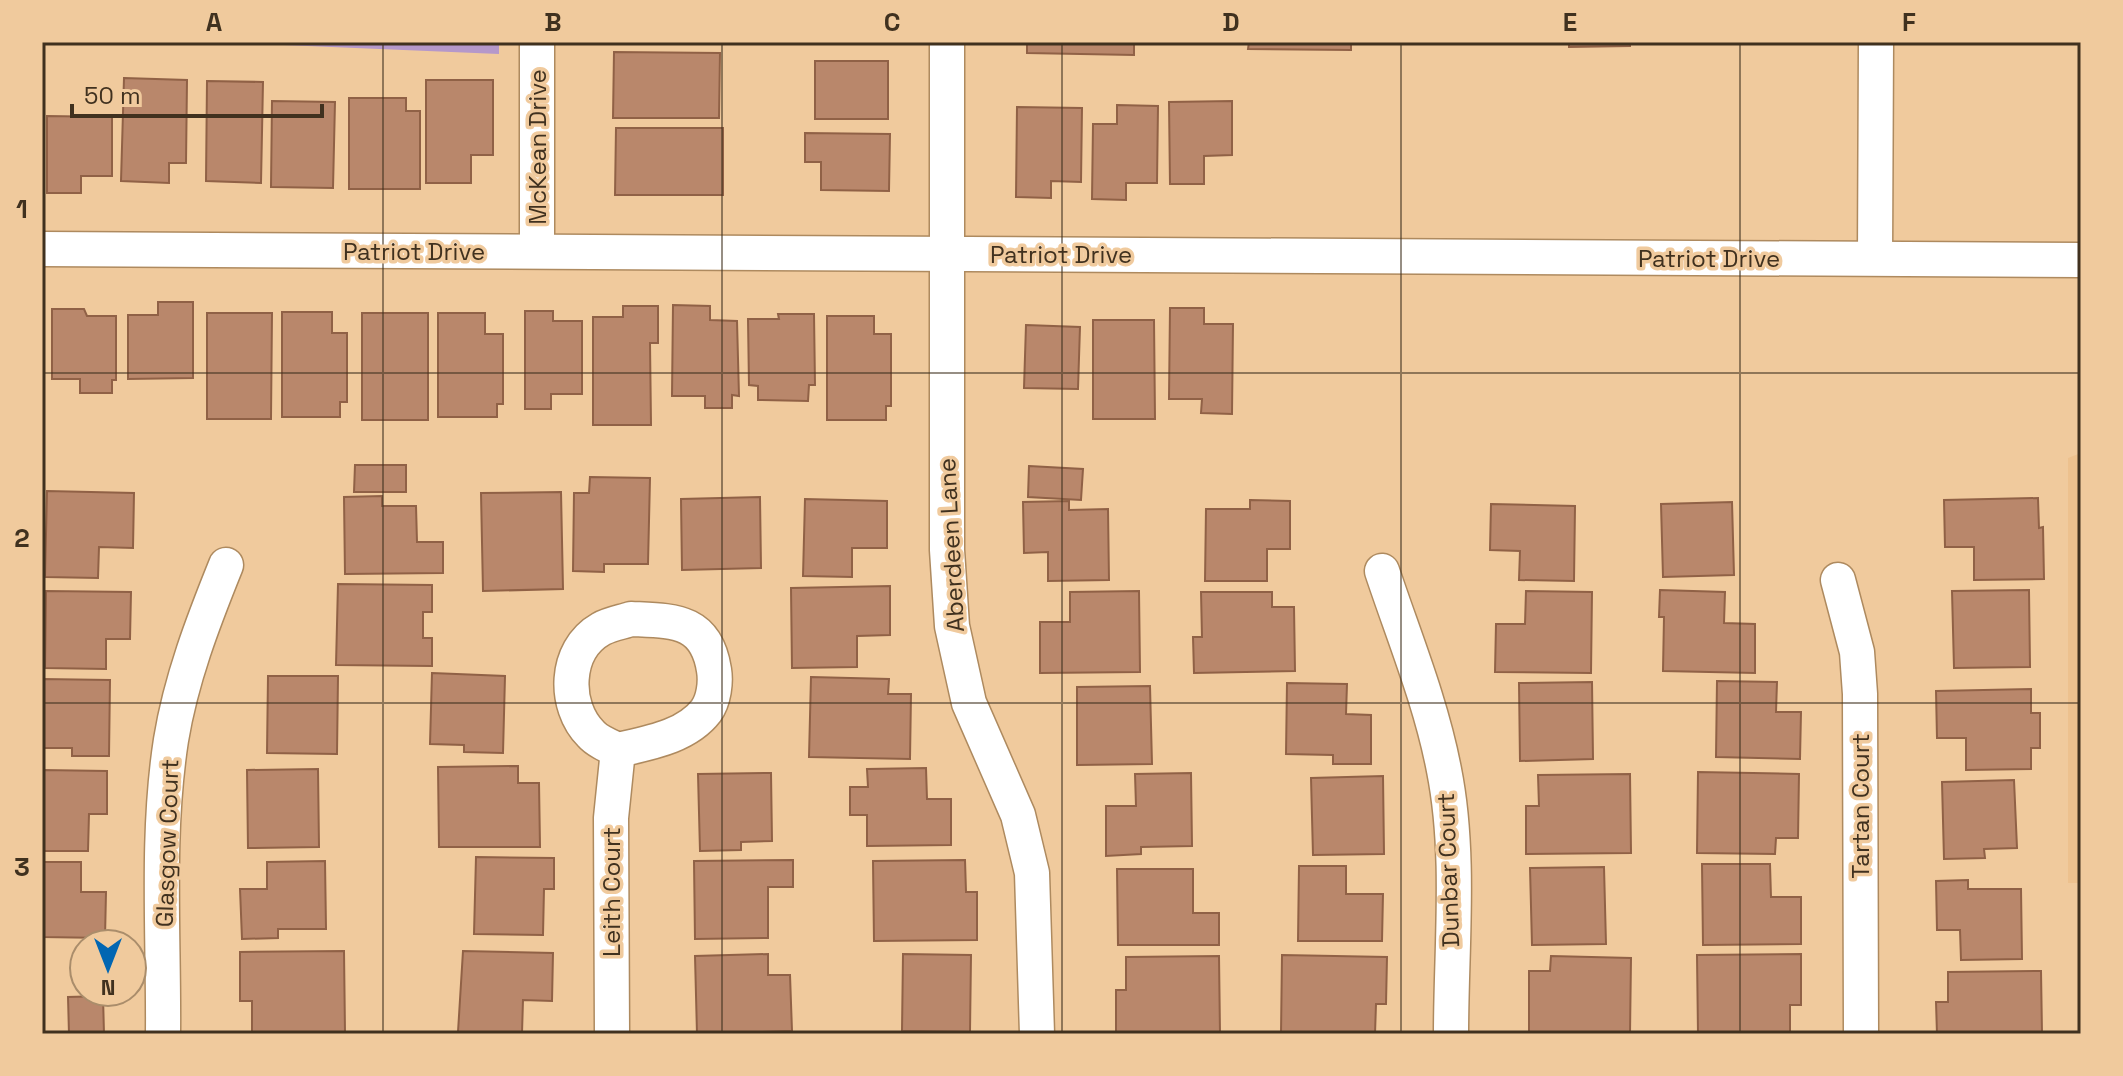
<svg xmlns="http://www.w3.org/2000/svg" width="2123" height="1076" viewBox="0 0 2123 1076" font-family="'Space Grotesk',sans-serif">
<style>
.built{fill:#edc18e}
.green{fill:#b598ca}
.building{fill:#b9876b;stroke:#906146;stroke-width:2}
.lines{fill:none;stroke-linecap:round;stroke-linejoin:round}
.street-casing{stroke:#ae8a5f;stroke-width:37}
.street{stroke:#fff;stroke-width:34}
.grid{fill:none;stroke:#40311f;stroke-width:2;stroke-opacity:0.55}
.labels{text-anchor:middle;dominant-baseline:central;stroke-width:7;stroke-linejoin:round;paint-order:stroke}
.street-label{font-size:24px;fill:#40311f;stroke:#f0ca9d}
.neatline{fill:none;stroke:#40311f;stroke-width:3}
.grid-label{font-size:26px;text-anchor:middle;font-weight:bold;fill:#40311f}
</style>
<rect width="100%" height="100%" fill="#f0ca9d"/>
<path class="built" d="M2081,453V883H2068V458Z"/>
<path class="green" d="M214,42H499V54Z"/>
<g class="building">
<path d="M805,42H863V44L805,43Z"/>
<path d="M1027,42H1134V55L1027,53Z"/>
<path d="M1249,42H1351V50L1248,49Z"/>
<path d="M1569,42H1630V46L1569,47Z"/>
<path d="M614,52L720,53L719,118H613Z"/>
<rect x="815" y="61" width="73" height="58"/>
<path d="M124,78L187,80L186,163H169V183L121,181Z"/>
<path d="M426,80H493V155H471V183H426Z"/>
<path d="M207,81L263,82L261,183L206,181Z"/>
<path d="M349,98H406V111H420V189H349Z"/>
<path d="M272,101L335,102L333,188L271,187Z"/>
<path d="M1232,101V155L1204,156V184H1170L1169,102Z"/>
<path d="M1117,105L1158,106L1157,183H1126V200L1092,199L1093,124H1117Z"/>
<path d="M1017,107L1082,108L1081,182L1051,181V198L1016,197Z"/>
<path d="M47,116L112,117V176H81V193H47Z"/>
<path d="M616,128H723V195H615Z"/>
<path d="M805,133L890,134L889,191L821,190V162H805Z"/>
<path d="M158,302H193V378L128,379V315H158Z"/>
<path d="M673,305L710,306V320L737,321L739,396L732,395V408H705V396H672Z"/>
<path d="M623,306H658V343H650L651,425H593V317H623Z"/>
<path d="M1170,308H1204V324H1233L1232,414L1201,413L1202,399H1169Z"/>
<path d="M52,309H84L87,316H116V380H112V393H80V379H52Z"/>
<path d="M525,311H553V321H582V394H551V409H525Z"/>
<path d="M282,312H332V333H347V402H340V417H282Z"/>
<path d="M207,313H272L271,419H207Z"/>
<rect x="362" y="313" width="66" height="107"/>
<path d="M438,313H485V334H503V404H497V417H438Z"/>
<path d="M778,314H814L815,385H809L808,401L758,400V386L749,385L748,319H779Z"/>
<path d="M827,316H874V334H891V406H886V420H827Z"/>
<path d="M1093,320H1154L1155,419H1093Z"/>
<path d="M1026,325L1080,327L1078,389L1024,388Z"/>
<path d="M355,465H406V492H354Z"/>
<path d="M1029,466L1083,469L1081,500L1028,497Z"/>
<path d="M590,477L650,478L648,564H604V572L573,571L574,493H589Z"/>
<path d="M47,491L134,493L133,548L99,547L98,578L45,577Z"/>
<path d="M561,492L563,589L483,591L481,493Z"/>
<path d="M382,496V506H416L417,542H443V573L345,574L344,497Z"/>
<path d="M760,497L761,568L682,570L681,499Z"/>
<path d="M2038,498L2039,528L2043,527L2044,579L1974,580V547H1945L1944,500Z"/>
<path d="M805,499L887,501V548H852V577L803,576Z"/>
<path d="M1250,500L1290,501V549H1267V581H1205L1206,509H1250Z"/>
<path d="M1069,501V510L1108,509L1109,580L1048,581V552L1024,553L1023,502Z"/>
<path d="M1732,502L1734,575L1663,577L1661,504Z"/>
<path d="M1491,504L1575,506L1574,581L1519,580L1520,551L1490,550Z"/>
<path d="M338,584L432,585V612H423V638H432V666L336,665Z"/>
<path d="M890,586V635L857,636V667L792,668L791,588Z"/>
<path d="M1660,590L1725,592L1724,623L1755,624V673L1663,671L1664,617H1659Z"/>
<path d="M2029,590L2030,667L1954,668L1952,591Z"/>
<path d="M46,591L131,592L130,639H106V669L45,668Z"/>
<path d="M1139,591L1140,672L1040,673V622H1070V592Z"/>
<path d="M1526,591L1592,592L1591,673L1495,672L1496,624H1525Z"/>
<path d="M1201,592H1272V607H1294L1295,671L1194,673L1193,637H1202Z"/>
<path d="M432,673L505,676L503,753L464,752V745L430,744Z"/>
<path d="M268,676H338L337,754L267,753Z"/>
<path d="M811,677L889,679L888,694H911L910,759L809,757Z"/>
<path d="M42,679L110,680L109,756H72V748H42Z"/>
<path d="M1717,681L1777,682L1776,712H1801L1800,759L1716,757Z"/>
<path d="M1592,682L1593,759L1520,761L1519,683Z"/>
<path d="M1287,683L1347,684L1346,714L1371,715V764H1333V755L1286,754Z"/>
<path d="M1150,686L1152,764L1077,765V687Z"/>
<path d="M2031,689V713H2040V748H2031V769L1966,770V738H1937L1936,691Z"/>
<path d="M518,766V783H539L540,847H439L438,767Z"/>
<path d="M926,768L927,799H951V845L867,846V815H850V787H868L867,769Z"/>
<path d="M318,769L319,847L248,848L247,770Z"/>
<path d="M42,770L107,771V814H89L88,851H42Z"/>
<path d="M1698,772L1799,774L1798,838H1776L1775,854L1697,853Z"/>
<path d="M771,773L772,841L741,842V850L700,851L698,774Z"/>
<path d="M1191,773L1192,846L1141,847V854L1106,856V806H1136L1135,774Z"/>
<path d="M1630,774L1631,853L1526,854V806H1539L1538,775Z"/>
<path d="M1383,776L1384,854L1313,855L1311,778Z"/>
<path d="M2014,780L2017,848L1984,849L1985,858L1944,859L1942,782Z"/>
<path d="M476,857L554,858V889H544L543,935L474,934Z"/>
<path d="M793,860V887H768V938L695,939L694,861Z"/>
<path d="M965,860L966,892H977V940L874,941L873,861Z"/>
<path d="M325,861L326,929H278V938L242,939L240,889H267V862Z"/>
<path d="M42,862H81V892H106L105,938L42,937Z"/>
<path d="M1702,864H1770L1771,897H1801V944L1703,945Z"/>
<path d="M1299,866H1346V894H1383L1382,941H1298Z"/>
<path d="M1604,867L1606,944L1532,945L1530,868Z"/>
<path d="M1117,869H1193V913H1219V945H1118Z"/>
<path d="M1968,880V889H2021L2022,959L1961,960L1960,930H1937L1936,881Z"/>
<path d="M344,951L345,1033L252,1034V1001H240V952Z"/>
<path d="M463,951L553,953L552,1001L523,1000L522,1033L458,1032Z"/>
<path d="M768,954V975H790L792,1031L697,1034L695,956Z"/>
<path d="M903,954L971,955L970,1032L902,1031Z"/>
<path d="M1801,954V1005H1790V1034H1698L1697,955Z"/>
<path d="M1282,955L1387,957L1386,1004H1376L1375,1034H1281Z"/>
<path d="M1219,956L1220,1034H1116V990H1126V957Z"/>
<path d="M1551,956L1631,958L1630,1034H1529V971H1550Z"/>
<path d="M2041,971L2042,1034H1937L1936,1002H1948V972Z"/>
<path d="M103,996L104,1034H69L68,997Z"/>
</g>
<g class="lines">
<g class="street-casing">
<g id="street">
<path d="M947,42V550L952,626L969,703L1018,815L1032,873L1037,1034"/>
<path d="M42,249L2081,260"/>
<path d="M537,251V42"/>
<path d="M1875,258L1876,42"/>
<path d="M1382,571C1404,637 1431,702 1444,770C1461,855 1451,948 1451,1034"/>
<path d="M1838,580L1857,652L1860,694L1861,1034"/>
<path d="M631,619C673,621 706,619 714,670C716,682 714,700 706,711C686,737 648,743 618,750C609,746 597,741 591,734C563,706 564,650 601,629C610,624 622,622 631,619Z"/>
<path d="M163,1034C164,937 156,836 171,740C181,679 203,622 226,565"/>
<path d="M612,1034L611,818L618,750"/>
</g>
</g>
<use href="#street" class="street"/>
</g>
<path class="grid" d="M383,42V1034M722,42V1034M1062,42V1034M1401,42V1034M1740,42V1034M42,373H2081M42,703H2081"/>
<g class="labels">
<g class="street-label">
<text transform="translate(537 147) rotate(-90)">McKean Drive</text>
<text x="414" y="251">Patriot Drive</text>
<text x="1061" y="254">Patriot Drive</text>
<text x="1709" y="258">Patriot Drive</text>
<text transform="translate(951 545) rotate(-93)">Aberdeen Lane</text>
<text transform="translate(1860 806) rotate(-90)">Tartan Court</text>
<text transform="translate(167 843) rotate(-88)">Glasgow Court</text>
<text transform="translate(1448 870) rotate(-92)">Dunbar Court</text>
<text transform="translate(611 892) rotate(-90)">Leith Court</text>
</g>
</g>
<rect width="2123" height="1076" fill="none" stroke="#f0ca9d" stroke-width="88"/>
<g transform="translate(108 968) rotate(180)"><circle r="38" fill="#f0ca9d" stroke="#aa8d6b" stroke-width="2"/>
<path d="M0-6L14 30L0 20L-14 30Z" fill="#0266b2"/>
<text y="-12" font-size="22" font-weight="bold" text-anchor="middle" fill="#40311f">N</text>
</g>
<path d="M72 104v12h250v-12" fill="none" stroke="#40311f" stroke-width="4"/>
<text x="84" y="104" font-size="24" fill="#40311f" stroke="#f0ca9d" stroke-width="6" paint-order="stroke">50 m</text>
<rect x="44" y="44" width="2035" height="988" class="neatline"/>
<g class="grid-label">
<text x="214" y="31">A</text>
<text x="553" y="31">B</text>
<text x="892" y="31">C</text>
<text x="1231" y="31">D</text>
<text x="1570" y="31">E</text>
<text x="1909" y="31">F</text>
<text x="22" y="218">1</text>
<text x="22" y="547">2</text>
<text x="22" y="876">3</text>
</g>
</svg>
